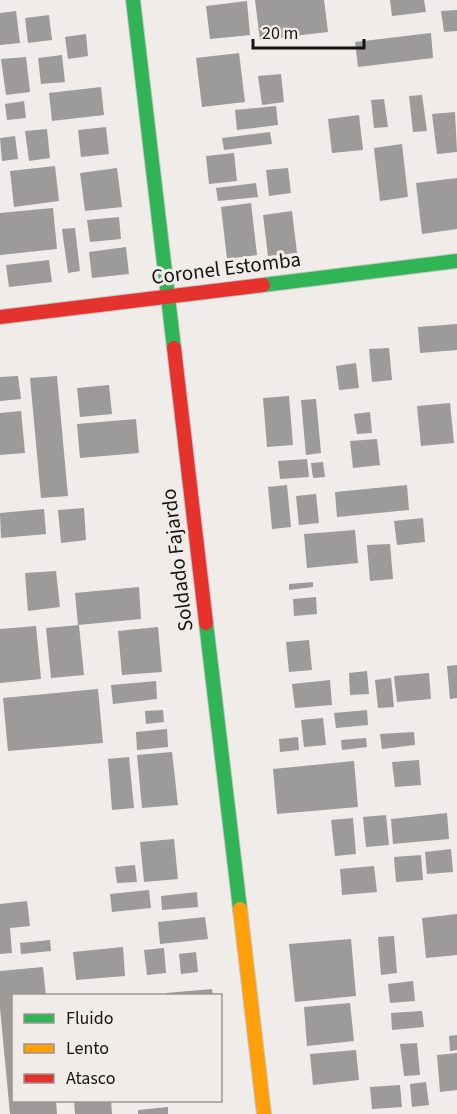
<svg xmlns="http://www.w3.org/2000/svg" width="457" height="1114" viewBox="0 0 457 1114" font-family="'Source Sans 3',sans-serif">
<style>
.building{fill:#9c9b99}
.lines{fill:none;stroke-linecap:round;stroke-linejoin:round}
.fast-casing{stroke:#c8c6c5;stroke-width:16}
.slow-casing{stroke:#c8c6c5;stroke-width:16}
.jam-casing{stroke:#c8c6c5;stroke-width:16}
.fast{stroke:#30b455;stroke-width:14}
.slow{stroke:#ff9f0a;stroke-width:14}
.jam{stroke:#e5322d;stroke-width:14}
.labels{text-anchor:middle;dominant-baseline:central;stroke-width:6;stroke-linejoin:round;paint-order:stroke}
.street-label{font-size:21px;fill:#161413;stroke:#f1ece8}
</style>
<rect width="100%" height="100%" fill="#efecea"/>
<g class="building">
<path d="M255,0H324L328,32L260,40Z"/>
<path d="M390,0H424L426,12L392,16Z"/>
<path d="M247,1L250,35L210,39L206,6Z"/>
<path d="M457,10V31L444,32L441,11Z"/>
<path d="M16,11L20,43L0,45V13Z"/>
<path d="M49,15L52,40L28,43L25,18Z"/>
<path d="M431,33L433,58L358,67L355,42Z"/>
<path d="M86,34L88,56L68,59L65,37Z"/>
<path d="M239,53L245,102L202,107L196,58Z"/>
<path d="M62,55L65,82L41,84L38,58Z"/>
<path d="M26,57L30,92L6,95L1,59Z"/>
<path d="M281,74L284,102L262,105L258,76Z"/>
<path d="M101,87L104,115L52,121L49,93Z"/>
<path d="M422,95L427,131L413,132L409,96Z"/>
<path d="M384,99L388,127L374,128L371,100Z"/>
<path d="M24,101L26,118L7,120L5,104Z"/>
<path d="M276,106L278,125L237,130L235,110Z"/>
<path d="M455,112L457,152L437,154L432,114Z"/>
<path d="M359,115L363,150L332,153L328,119Z"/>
<path d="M106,127L109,154L81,157L78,130Z"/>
<path d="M47,129L50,158L29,161L25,131Z"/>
<path d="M270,132L272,144L224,150L222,138Z"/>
<path d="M15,136L18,159L2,161L0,138Z"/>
<path d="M402,144L408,197L380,201L374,148Z"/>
<path d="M234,153L237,181L209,184L206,156Z"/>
<path d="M55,166L59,201L14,207L10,171Z"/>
<path d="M117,168L122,207L85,211L80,173Z"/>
<path d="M288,168L291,193L269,196L266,170Z"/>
<path d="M457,178V229L422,234L416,183Z"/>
<path d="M256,183L258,197L218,201L216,188Z"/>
<path d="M251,203L257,255L227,259L221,207Z"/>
<path d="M53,208L57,249L0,255V213Z"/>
<path d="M292,211L297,253L268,256L263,215Z"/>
<path d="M119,217L121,239L90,242L87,220Z"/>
<path d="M75,228L80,271L68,273L62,229Z"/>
<path d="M126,247L129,274L92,278L89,252Z"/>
<path d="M49,260L52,282L9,287L6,265Z"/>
<path d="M457,324V350L420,353L418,327Z"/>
<path d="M389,348L392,380L372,382L369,349Z"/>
<path d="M356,363L359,388L339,390L336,366Z"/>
<path d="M18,376L21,399L0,401V377Z"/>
<path d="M57,376L68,496L41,498L30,378Z"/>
<path d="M109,385L112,414L80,417L77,388Z"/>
<path d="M289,396L293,445L267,447L263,398Z"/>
<path d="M316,399L321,453L306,455L301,400Z"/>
<path d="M450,403L454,443L421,446L417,406Z"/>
<path d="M21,411L25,453L0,455V413Z"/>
<path d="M370,412L372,433L357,434L354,414Z"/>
<path d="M136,419L139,453L80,458L77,424Z"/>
<path d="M377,439L380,465L353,468L350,441Z"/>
<path d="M307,459L309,477L280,479L278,461Z"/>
<path d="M323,462L325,477L313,478L311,463Z"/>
<path d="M287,485L291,527L272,529L268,487Z"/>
<path d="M407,485L409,510L337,517L335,492Z"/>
<path d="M316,494L319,523L299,525L296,496Z"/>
<path d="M84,508L86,540L61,543L58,510Z"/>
<path d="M44,509L46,534L1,538L0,513Z"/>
<path d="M423,518L425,542L397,545L394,521Z"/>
<path d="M355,530L358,563L307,568L304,534Z"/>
<path d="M390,544L393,579L370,581L367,545Z"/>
<path d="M56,571L60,607L28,611L25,573Z"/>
<path d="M313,582V587L289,590V584Z"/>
<path d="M139,587L141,619L78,625L75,593Z"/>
<path d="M316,597L317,614L294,616L293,599Z"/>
<path d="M79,625L84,675L51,678L46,628Z"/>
<path d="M36,626L41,679L0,683V629Z"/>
<path d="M158,627L162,672L122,675L118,631Z"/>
<path d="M309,640L312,670L289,672L286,642Z"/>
<path d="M457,665V698L450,699L447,666Z"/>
<path d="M367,671L369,694L350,695L349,673Z"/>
<path d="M429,673L431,699L397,702L394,676Z"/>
<path d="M391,678L394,707L378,708L375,680Z"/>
<path d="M330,680L332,705L295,708L292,684Z"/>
<path d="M156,681L157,699L113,704L111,685Z"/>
<path d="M98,689L103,743L8,751L3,698Z"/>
<path d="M163,710L164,722L146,724L145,711Z"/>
<path d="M367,710L368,725L336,728L334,713Z"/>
<path d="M323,718L326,745L304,747L301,720Z"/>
<path d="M167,729L168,747L137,750L136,732Z"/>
<path d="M414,732L415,745L382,749L380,734Z"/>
<path d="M298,737L299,750L280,752L279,739Z"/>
<path d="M366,738L367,747L342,750L341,740Z"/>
<path d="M172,752L178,805L142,808L137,755Z"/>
<path d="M129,757L134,808L112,810L108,759Z"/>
<path d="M419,760L421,785L395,787L392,762Z"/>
<path d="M354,761L358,807L277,814L273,769Z"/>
<path d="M447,813L449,839L393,844L391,819Z"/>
<path d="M386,815L389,845L366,847L363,817Z"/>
<path d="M353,818L356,854L335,856L331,820Z"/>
<path d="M174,839L178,879L144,882L140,842Z"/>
<path d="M451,849L453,872L427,874L425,852Z"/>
<path d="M421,855L423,880L396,882L394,857Z"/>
<path d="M135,865L137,882L117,883L115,867Z"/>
<path d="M374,866L377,892L342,895L340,869Z"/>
<path d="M149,890L151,908L112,912L110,894Z"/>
<path d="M197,892L198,907L162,910L161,896Z"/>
<path d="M27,901L30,926L10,928L12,953L0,954V904Z"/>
<path d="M457,914V955L426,958L422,918Z"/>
<path d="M205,917L208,939L160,944L158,922Z"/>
<path d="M394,936L397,973L381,975L378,937Z"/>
<path d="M351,939L356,996L295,1002L289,944Z"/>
<path d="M50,940L51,951L21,954L20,943Z"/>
<path d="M123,947L125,976L76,980L73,952Z"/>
<path d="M164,948L166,973L147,975L144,950Z"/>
<path d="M196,952L198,972L181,974L179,954Z"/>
<path d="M43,967L46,996H14V1100H56L57,1114H10L0,1008V971Z"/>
<path d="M413,981L415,1001L390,1003L388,984Z"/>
<path d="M212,989L213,996H167L166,993Z"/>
<path d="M350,1003L354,1041L307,1046L304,1007Z"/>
<path d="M422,1011L424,1027L392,1030L391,1013Z"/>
<path d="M457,1035V1050L450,1051L449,1036Z"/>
<path d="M417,1043L420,1075L404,1076L400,1044Z"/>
<path d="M356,1050L359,1080L313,1085L310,1054Z"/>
<path d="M457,1053V1090L440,1092L437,1055Z"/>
<path d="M426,1082L429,1105L412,1107L410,1084Z"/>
<path d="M400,1085L402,1107L372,1109L370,1087Z"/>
<path d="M74,1100H111L112,1114H75Z"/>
<path d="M168,1107V1114H138V1110Z"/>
</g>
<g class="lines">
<g class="fast-casing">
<g id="fast">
<path d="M133,0L174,348"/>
<path d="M263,285L457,261"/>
<path d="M206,623L240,909"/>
</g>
</g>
<g class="slow-casing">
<path id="slow" d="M240,909L264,1114"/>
</g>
<g class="jam-casing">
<g id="jam">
<path d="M0,317L263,285"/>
<path d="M174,348L206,623"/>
</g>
</g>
<use href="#fast" class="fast"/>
<use href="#slow" class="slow"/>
<use href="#jam" class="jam"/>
</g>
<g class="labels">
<g class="street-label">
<text transform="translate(226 268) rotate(-7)">Coronel Estomba</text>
<text transform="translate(177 560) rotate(-97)">Soldado Fajardo</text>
</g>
</g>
<rect x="12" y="994" width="210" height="108" fill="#f1ece8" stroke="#999693" stroke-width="1.5"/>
<rect x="24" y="1014" width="30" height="9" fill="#30b455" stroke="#999693" stroke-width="1.5"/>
<text x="66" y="1024" font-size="18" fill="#161413">Fluido</text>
<rect x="24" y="1044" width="30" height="9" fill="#ff9f0a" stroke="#999693" stroke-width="1.5"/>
<text x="66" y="1054" font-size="18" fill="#161413">Lento</text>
<rect x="24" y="1074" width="30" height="9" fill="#e5322d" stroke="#999693" stroke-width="1.5"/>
<text x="66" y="1084" font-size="18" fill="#161413">Atasco</text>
<path d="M253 39v9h111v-9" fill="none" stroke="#161413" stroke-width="3"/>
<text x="262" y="39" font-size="18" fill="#161413" stroke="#f1ece8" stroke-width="4.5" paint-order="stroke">20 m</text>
</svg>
